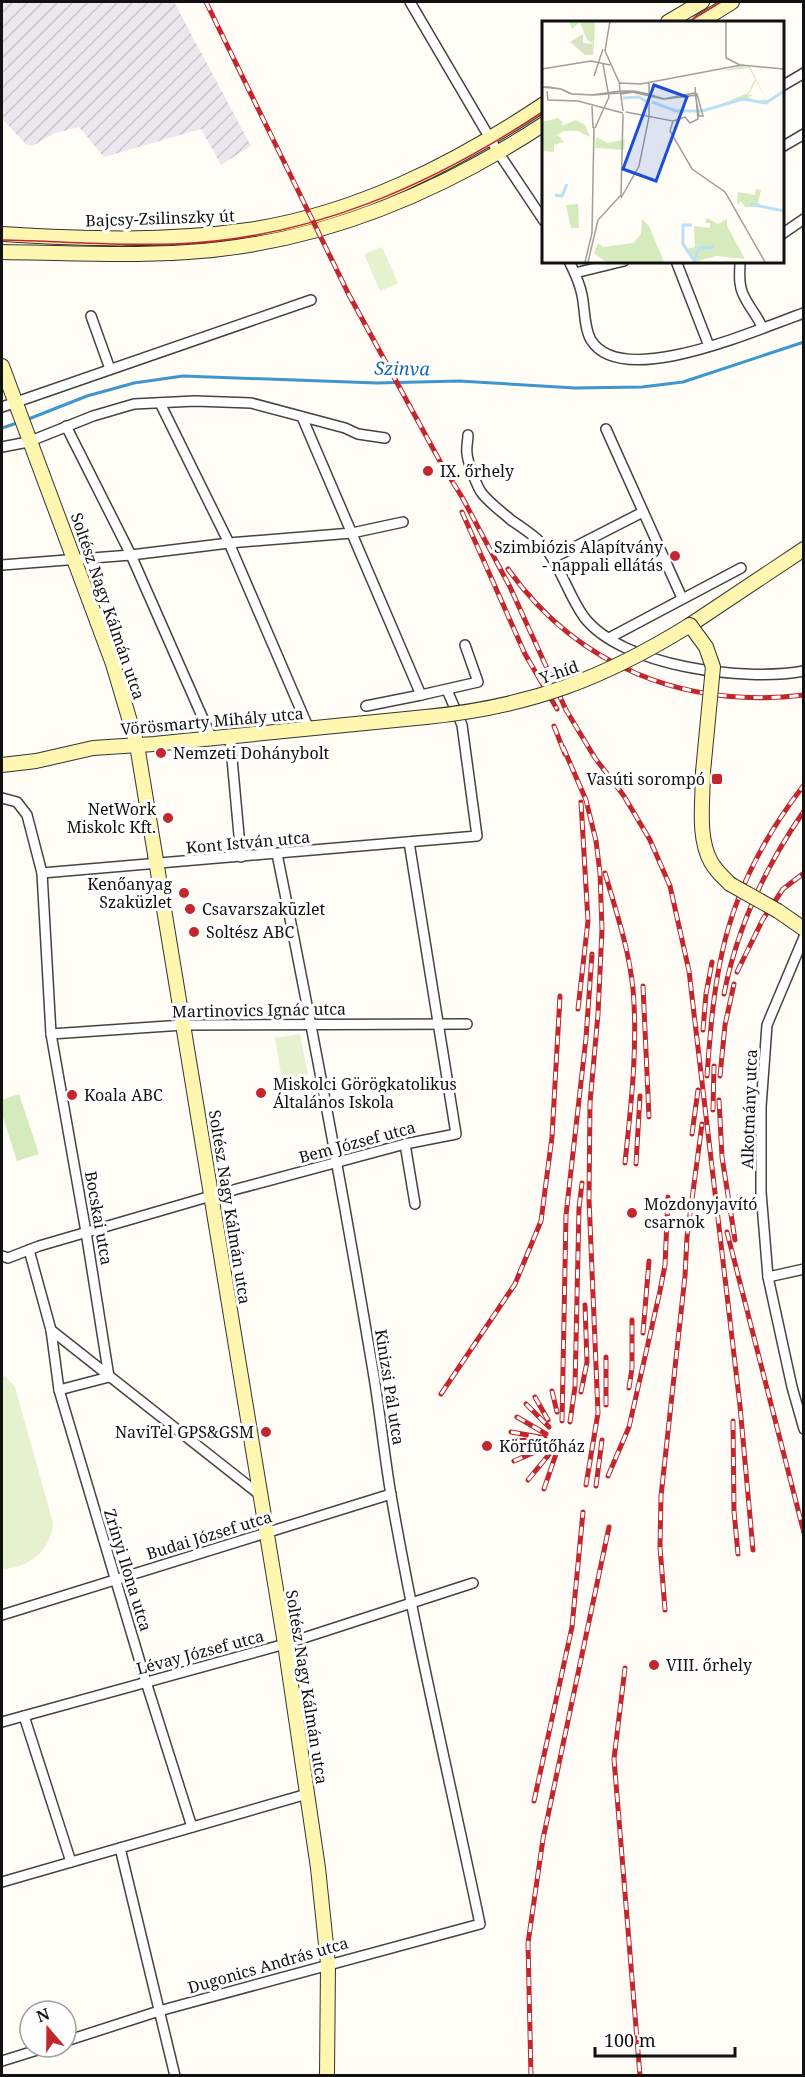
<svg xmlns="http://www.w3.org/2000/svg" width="805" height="2077" viewBox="0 0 805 2077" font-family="'Noto Serif',serif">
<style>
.industrial{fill:url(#industrial-furrows)}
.park{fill:#d5ebbd}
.pitch{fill:#e6f2cf}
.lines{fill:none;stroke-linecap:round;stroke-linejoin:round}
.stream{stroke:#3f96cf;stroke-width:3}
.street-casing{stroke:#444;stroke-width:12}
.secondary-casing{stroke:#333;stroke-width:16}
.street{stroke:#fff;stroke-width:9}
.secondary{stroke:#fff6b0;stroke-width:14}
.tram{stroke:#c4262e;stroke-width:1.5}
.rail-casing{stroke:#c4262e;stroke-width:5}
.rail{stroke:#fff;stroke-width:3;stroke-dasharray:9;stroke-linecap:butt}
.secondary-bridge-casing{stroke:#333;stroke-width:16;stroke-linecap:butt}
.secondary-bridge{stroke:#fff6b0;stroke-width:14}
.poi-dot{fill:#c4262e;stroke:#fff;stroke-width:2}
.labels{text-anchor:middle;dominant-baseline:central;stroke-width:6;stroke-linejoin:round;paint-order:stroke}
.street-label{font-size:16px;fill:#111;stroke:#fff}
.poi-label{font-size:16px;fill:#111;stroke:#fff;text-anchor:start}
.water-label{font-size:18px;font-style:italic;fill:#1768a6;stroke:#fff}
.inset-river{fill:none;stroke:#b9e0f7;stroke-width:3}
.inset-road{fill:none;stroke:#a09f9a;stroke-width:1.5}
.view{fill:#1d4ed8;fill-opacity:0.15;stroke:#1d4ed8;stroke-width:3}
.inset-edge{fill:none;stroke:#111;stroke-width:3}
</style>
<defs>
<pattern id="industrial-furrows" width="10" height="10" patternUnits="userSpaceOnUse" patternTransform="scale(1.5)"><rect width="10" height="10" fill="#eee6ef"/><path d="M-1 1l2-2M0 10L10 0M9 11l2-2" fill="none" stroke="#cbc4cc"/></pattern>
</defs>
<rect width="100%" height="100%" fill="#fffdf5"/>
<path class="industrial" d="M2,2H174L251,146L221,165L201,129L104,157L79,127L55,133L32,146L27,145L2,119Z"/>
<path class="park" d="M19,1094L39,1154L17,1161L2,1114V1100Z"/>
<g class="pitch">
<path d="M382,247L398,283L380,291L364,254Z"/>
<path d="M300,1034L308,1075L282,1080L275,1038Z"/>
<path d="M2,1375L7,1378L15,1387L53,1523C52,1549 28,1569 2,1569Z"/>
</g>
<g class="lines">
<g class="stream">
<path d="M26,420L87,396L134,383L183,376L377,383L459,381L575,388L642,387L683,382L804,342"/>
<path d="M2,428L20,422"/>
</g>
<g class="street-casing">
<g id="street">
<path d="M410,2L498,152L544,221"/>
<path d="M782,86L804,73"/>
<path d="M782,147L804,134"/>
<path d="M782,234L804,219"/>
<path d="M569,261C574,271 580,284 582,295C585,309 584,328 591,340C622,391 760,328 804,313"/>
<path d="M676,261L709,346"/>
<path d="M740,261C740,272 738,284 743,294C748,306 757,315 762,327"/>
<path d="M575,273L624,261"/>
<path d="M91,316L110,369"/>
<path d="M160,403L229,543L309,729"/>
<path d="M2,407L311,300"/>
<path d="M302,417L421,695L366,706"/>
<path d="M66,426L131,555L212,739"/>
<path d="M606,429L682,598"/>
<path d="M468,435C468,441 466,448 467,453C467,461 477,486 481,492C488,502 502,512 511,520C520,526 529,532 537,539C560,561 566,592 584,617C622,667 746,682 804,671"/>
<path d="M2,447L28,442L93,416L134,404L195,401L251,403L345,428L358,434L385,438"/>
<path d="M553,558L643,512"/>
<path d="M2,565L131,555L229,543L352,533L403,522"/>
<path d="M609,638L741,568"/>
<path d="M421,695L478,682L465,645"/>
<path d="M230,737L241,857"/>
<path d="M2,798L17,802L27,815L42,873L51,1034L86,1232L109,1377"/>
<path d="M42,873L477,836L462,725L447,690"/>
<path d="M804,937L767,1025L761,1107V1192L768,1277L792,1387L804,1429"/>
<path d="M51,1034L183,1025L467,1024"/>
<path d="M405,1144L415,1204"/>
<path d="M29,1250L51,1330L59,1390L146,1682L192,1827"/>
<path d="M2,1256L8,1258L39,1246L211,1196L405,1144L456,1134L409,842"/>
<path d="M768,1277L804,1269"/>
<path d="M51,1330L260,1495"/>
<path d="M59,1390L109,1377"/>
<path d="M2,1615L391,1494"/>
<path d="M24,1716L71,1862"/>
<path d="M2,1722L285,1644L473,1583"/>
<path d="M120,1848L175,2076"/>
<path d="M2,1882L307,1794"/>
<path d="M66,2041L159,2011L480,1924C450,1781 416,1639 391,1495C384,1454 380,1412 373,1371C344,1198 312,1025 277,854"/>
<path d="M2,2061L47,2047"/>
</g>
</g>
<g class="secondary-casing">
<g id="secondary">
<path d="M668,22L702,2"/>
<path d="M700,22L732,2"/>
<path d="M2,234C84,239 166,242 248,230C356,214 454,164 544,104"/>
<path d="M2,252C64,253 126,256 188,252C317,244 437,194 544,124"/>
<path d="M2,366L113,664L137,745L285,1644L318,1868L328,1964L327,2076"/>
<path d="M690,625L804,549"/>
<path d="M2,765L36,761L93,748L154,744L426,717"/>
<path d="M703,772C703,800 697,837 711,862C716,871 723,877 730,884"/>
<path d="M778,911L804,929"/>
</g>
</g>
<use href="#street" class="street"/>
<use href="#secondary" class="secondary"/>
<g class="tram">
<path d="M688,22L721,2"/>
<path d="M2,240C59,241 117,246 175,244C311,239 432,185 544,111"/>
</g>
<g class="rail-casing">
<g id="rail">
<path d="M206,2L349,295L442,465L462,497L510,587L566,710L595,758L624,796L650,840L670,886L689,971L740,1406L753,1550"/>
<path d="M462,512L525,654L557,709"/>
<path d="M508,569C578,667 685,709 804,695"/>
<path d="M554,726L565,754"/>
<path d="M563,747L586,800L596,841L600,873L602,929L598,1014L590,1103L589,1199L598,1413L586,1485"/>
<path d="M605,873C616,911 629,949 633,989C638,1047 631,1105 625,1163"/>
<path d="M737,972L763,919L783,889L804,873"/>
<path d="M643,986L649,1117"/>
<path d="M724,994C737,928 765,867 804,811"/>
<path d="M578,1009L588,921L581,802"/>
<path d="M703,1030L706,994L712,962"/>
<path d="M707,1076C710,1035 713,993 722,953C735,892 766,834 804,785"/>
<path d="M720,1076L725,1025L734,984"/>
<path d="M719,1100L722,1157L735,1240"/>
<path d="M713,1110L714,1066"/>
<path d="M692,1134L698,1090"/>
<path d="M636,1164L640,1096"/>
<path d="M727,1232L804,1533"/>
<path d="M643,1333L649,1261"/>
<path d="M629,1388L632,1368V1320"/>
<path d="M552,1391L557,1412"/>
<path d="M581,1392L587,1362L585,1305"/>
<path d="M441,1394L515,1284L541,1221L552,1137L560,996"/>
<path d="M535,1397L548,1420"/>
<path d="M526,1404L549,1427"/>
<path d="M606,1405V1357"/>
<path d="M517,1417L546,1434"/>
<path d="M562,1421L566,1215L586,1038L592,954"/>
<path d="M733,1421L734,1511L738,1554"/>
<path d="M570,1422L575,1387L579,1208L582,1183"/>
<path d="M511,1432L545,1438"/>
<path d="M510,1441L533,1440"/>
<path d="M511,1452L534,1446"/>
<path d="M514,1461L547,1447"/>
<path d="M608,1476L629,1427L660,1291L665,1265L668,1197"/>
<path d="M528,1480L551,1452"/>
<path d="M596,1486L602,1440"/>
<path d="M544,1489L556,1454"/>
<path d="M665,1610L660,1547L661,1496L685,1276L687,1237L702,1124"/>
<path d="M625,1668L614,1759L640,2076"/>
<path d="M534,1801L572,1627L583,1512"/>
<path d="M531,2076L528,1943L543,1839L609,1527"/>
</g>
</g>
<use href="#rail" class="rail"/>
<g class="secondary-bridge-casing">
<g id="secondary-bridge">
<path d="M426,717C529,707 603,679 690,625L706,647L713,667L703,772"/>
<path d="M730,884L778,911"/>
</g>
</g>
<use href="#secondary-bridge" class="secondary-bridge"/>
</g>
<g class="poi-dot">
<circle cx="428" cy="471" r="6"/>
<circle cx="675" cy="556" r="6"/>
<circle cx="161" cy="753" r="6"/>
<rect x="711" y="773" width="12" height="12" rx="3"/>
<circle cx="168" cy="818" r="6"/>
<circle cx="184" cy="893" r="6"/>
<circle cx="190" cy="909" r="6"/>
<circle cx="194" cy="932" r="6"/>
<circle cx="261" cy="1093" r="6"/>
<circle cx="72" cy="1095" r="6"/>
<circle cx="632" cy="1213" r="6"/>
<circle cx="266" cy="1432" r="6"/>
<circle cx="487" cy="1446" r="6"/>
<circle cx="654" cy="1665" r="6"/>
</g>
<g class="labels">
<g class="street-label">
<text transform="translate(160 218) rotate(-2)">Bajcsy-Zsilinszky út</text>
<text transform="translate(108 606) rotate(71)">Soltész Nagy Kálmán utca</text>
<text transform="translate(559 672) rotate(-19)">Y-híd</text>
<text transform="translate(212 721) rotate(-5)">Vörösmarty Mihály utca</text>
<text transform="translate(248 842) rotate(-5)">Kont István utca</text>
<text transform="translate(259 1010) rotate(-1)">Martinovics Ignác utca</text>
<text transform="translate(749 1109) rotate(-88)">Alkotmány utca</text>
<text transform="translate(357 1142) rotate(-15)">Bem József utca</text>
<text transform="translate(230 1207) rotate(81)">Soltész Nagy Kálmán utca</text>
<text transform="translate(99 1218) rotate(80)">Bocskai utca</text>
<text transform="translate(390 1387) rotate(81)">Kinizsi Pál utca</text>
<text transform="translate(209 1535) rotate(-17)">Budai József utca</text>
<text transform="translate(128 1570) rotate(73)">Zrínyi Ilona utca</text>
<text transform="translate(200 1652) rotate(-15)">Lévay József utca</text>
<text transform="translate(307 1687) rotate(81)">Soltész Nagy Kálmán utca</text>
<text transform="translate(268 1965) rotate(-16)">Dugonics András utca</text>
</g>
<g class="poi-label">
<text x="440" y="471">IX. őrhely</text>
<text x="663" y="547" text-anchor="end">Szimbiózis Alapítvány<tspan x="663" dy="18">- nappali ellátás</tspan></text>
<text x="173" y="753">Nemzeti Dohánybolt</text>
<text x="705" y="779" text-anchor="end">Vasúti sorompó</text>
<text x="156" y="809" text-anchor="end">NetWork<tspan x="156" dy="18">Miskolc Kft.</tspan></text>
<text x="172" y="884" text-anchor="end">Kenőanyag<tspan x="172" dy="18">Szaküzlet</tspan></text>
<text x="202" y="909">Csavarszaküzlet</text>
<text x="206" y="932">Soltész ABC</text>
<text x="273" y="1084">Miskolci Görögkatolikus<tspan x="273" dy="18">Általános Iskola</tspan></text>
<text x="84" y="1095">Koala ABC</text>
<text x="644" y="1204">Mozdonyjavító<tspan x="644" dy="18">csarnok</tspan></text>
<text x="254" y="1432" text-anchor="end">NaviTel GPS&amp;GSM</text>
<text x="499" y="1446">Körfűtőház</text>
<text x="666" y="1665">VIII. őrhely</text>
</g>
<g class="water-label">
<text transform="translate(402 368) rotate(1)">Szinva</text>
</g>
</g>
<g transform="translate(542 21)">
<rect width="242" height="242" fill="#fffdf5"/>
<path d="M27,0H53L52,23L45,19L38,1L30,8ZM199,45L208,46L226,82L202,79L160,91L206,72L213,58L207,47L178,50ZM214,60L224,78L212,81L206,76L212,74H206ZM16,97L21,102L19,105L34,99L43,104L48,116L36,110H22L0,122V101ZM214,168L219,169L216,182L222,186H203L199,180L195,184L196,171L213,174ZM165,197L176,203L185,198V205L203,238L174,235L152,241L143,228L153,226L152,205L168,207V202H163ZM100,198L107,205L122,241H64L52,232L56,222L61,226L91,222L99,213Z" fill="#d5ebbd" fill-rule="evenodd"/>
<path d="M41,13V22L52,23L51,34H43L28,21Z" fill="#d9e3c4"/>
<path d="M16,114L22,121L12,124V131L1,130L2,120ZM54,116L66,122L83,118L82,129L53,127ZM36,183L37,207H29L24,184Z" fill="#d5ebbd"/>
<path class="inset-river" d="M81,77L97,76L105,81M110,81L134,90H160L201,78L224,82L242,70M13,174L20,175L25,163M208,183L242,190M150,204H141V223L153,241M152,240L157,227L172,226"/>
<path class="inset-road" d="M68,0L63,30L77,61L81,90M184,0V37L198,44M0,48L49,40L68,44M52,55L61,28M78,62L99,63L199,44L242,48M0,66H7L19,68L30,73L50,74L78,70H92L106,73L122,78L153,72L154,73H155L161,95H157L153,72L121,78L90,71L52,74L32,73H30L27,72L19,68ZM5,70L6,79L36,80L81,92M79,73L92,71L123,78L155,74M50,85L51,107M84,91L131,100L128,110L150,148L183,171L223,241M131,100L143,96L148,102L156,98L153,66M53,107L67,76L61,43M79,177L97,145L107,96V62M43,241L50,212L52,106M46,241L56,199L79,174L81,93"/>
<path class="view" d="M112,64L145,76L114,160L81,148Z"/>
<rect width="242" height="242" class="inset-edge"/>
</g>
<rect width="805" height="2077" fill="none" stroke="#111111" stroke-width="6"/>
<g transform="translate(48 2029) rotate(340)"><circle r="28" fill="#ffffff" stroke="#a0a0a0" stroke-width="1.5"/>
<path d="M0-4.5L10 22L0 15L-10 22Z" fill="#c4262e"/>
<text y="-9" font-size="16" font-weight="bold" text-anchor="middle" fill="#111111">N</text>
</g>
<path d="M595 2047v9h140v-9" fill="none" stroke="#111111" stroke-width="3"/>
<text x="604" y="2047" font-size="18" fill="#111111" stroke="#ffffff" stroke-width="4.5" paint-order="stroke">100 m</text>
</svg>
